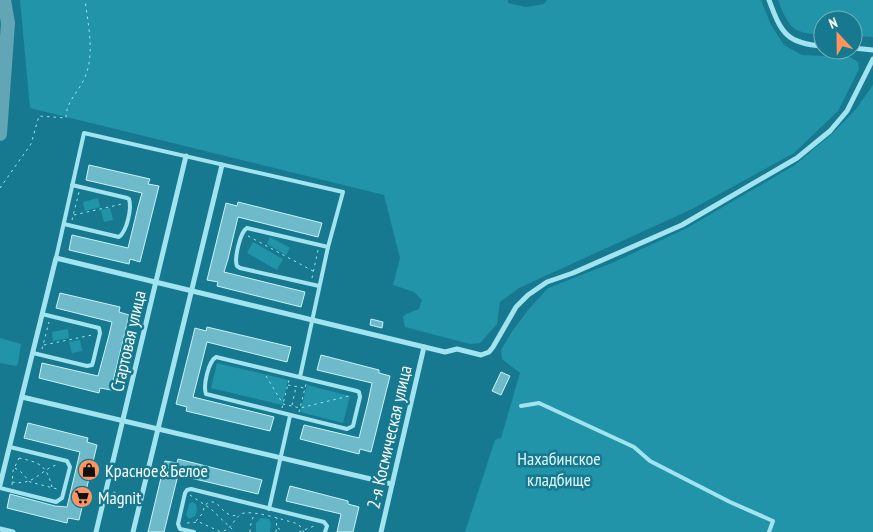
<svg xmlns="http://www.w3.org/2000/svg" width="873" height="532" viewBox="0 0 873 532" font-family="'PT Sans Narrow',sans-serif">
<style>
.green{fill:#2194aa}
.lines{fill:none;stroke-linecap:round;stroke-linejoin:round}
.river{stroke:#62a6b5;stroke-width:14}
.building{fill:#6ebaca;stroke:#c8f3fb}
.path{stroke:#a2e3f0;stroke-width:1;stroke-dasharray:2.5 4;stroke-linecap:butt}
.service{stroke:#a2e3f0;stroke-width:4}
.minor{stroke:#a2e3f0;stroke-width:5}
.labels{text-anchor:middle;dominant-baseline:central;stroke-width:5;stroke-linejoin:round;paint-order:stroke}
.street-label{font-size:18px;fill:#fff;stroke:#16798f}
.park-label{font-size:18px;fill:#def8fd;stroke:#16798f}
.poi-label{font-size:18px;fill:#fff;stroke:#16798f;text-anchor:start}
</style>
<rect width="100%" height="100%" fill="#16798f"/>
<g class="green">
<path d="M20,0H508V3L526,7L544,4L547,0H761L771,25L784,45L802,55L850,57L858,62L859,69L838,111L794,153L692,209L519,288L500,302L497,324L480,343L470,344L405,327L403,317L406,314L419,309L422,300L414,292L393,285L400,258L384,195L30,108Z"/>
<path d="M778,0H873V37L853,36V20H823V35C792,33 789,28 778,0Z"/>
<path d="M873,85V532H465L495,440L501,438L520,373L502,359L501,350L511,333L528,310L548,288L612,263L687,228L795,165L834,132L856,109Z"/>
<path d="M98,198L100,207L85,211L83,202Z"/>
<path d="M110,208L113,220L104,222L101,210Z"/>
<path d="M270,237L290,248L286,255L267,244Z"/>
<path d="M253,242L283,259L277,270L247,253Z"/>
<path d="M68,329L69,338L53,341L52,332Z"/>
<path d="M0,338L21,344L18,364L16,366L0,363Z"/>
<path d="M80,340L82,351L72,353L69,342Z"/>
<path d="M217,363L288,380L282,405L211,388Z"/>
<path d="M307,385L350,396L343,423L300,412Z"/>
<path d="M192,502L196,504L197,510L195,516L189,519L186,515L189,504Z"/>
<path d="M261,518L269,519L271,523L270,532H256V523Z"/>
</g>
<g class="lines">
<path class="river" d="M0,134L8,23L4,0"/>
</g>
<g class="building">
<path d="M89,165L150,179L148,184L159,186L140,262L130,259L129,264L69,250L72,235L128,248L138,207L142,193L86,180Z"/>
<path d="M238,202L322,223L318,237L238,217L228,259L224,272L305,292L301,307L217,286L218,282L207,280L226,203L237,206Z"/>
<path d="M60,293L120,307L119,312L129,315L111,390L100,388L99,393L39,378L42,363L98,376L109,335L112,322L56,308Z"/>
<path d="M371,319L383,322L382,328L370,325Z"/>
<path d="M207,327L291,347L287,362L207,342L193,397L274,417L270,431L186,411L187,407L176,404L195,328L206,331Z"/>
<path d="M321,355L379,370V373L390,376L371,452L360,449L359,454L300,439L304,425L359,438L368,402L372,383L317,370Z"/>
<path d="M501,372L510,376L501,395L492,391Z"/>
<path d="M28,423L88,438L87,442L97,445L79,520L68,518L67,523L7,508L10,494L55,506L67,507L80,452L24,438Z"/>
<path d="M178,459L262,480L258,494L178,475L164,532H148L165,461L177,463Z"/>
<path d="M290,486L348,501V504L359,507L353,532H337L341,514L286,501Z"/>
</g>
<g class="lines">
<g class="path">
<path d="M0,188L31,144L39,116L66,118C66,101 79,92 85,77C95,54 88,24 85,0"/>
<path d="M74,215L122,204"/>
<path d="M72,220L79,192"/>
<path d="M248,236L313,271"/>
<path d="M312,278L318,250"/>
<path d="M44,345L92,335"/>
<path d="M42,349L49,322"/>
<path d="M266,376L283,404L300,408L349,396"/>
<path d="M288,385L304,388"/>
<path d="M292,405L296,387"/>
<path d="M282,408L289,380"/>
<path d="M299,412L306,384"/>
<path d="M19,458C41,463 46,465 52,487"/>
<path d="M15,468L21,472L30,482L57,489"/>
<path d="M12,482C34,486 39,471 56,465"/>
<path d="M12,485L13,471L19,458"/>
<path d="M113,492L135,497"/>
<path d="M190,495L211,509L235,532"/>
<path d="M196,521L202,514L205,505C220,493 220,520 239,515"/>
<path d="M187,523L199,522L221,532C232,529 233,520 241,514C250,509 284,520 295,523L300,526L304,532"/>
<path d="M278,528L283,532"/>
<path d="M250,532V527L254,514"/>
<path d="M276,532L277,518"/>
<path d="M299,532L314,526"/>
</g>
<g class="service">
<path d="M64,224L119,237C127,231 132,208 129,199L127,198L72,185"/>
<path d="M56,258L84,133L343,192L328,247L300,377"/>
<path d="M319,286L240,268L237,266C234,259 240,232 247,228L328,247"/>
<path d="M33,353L87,366L92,365L93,362L100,333L99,328L42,314"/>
<path d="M216,357L357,391L359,392L360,397L353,426L347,429L206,394C203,386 208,362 216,357Z"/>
<path d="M521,406L539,403L634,447L650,461L730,502L773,521L769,532"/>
<path d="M0,488L56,502L62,498L70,467L67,461L10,447"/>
<path d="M269,509L290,416"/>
<path d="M194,532L180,529L178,524L185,493L187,490L191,489L324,522L327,526L325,532"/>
</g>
<g class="minor">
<path d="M769,0C781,33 787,44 823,46"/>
<path d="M853,48L873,50"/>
<path d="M22,397L392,484"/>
<path d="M0,485L56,258L445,352L457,349L481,355L489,352L493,347L516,307L528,295L547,282L573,273L682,225L797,158L830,131L847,111L873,59"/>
<path d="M0,529L13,532"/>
<path d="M96,532L186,156"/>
<path d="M133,532L222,165"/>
<path d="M381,532L424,347"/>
</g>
</g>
<defs>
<g id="shop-disc" transform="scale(1.125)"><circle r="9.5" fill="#ff9461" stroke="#16798f"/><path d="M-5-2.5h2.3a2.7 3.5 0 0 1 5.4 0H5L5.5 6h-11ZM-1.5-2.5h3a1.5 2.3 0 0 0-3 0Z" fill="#111"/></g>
<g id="supermarket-disc" transform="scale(1.125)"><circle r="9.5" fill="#ff9461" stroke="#16798f"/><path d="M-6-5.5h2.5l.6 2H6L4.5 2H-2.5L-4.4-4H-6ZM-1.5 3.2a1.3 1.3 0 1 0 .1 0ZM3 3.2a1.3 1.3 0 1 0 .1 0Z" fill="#111"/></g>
</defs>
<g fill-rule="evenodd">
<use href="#shop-disc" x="89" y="470"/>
<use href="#supermarket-disc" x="82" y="497"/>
</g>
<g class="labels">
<g class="street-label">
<text transform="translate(128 341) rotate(-77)">Стартовая улица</text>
<text transform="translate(389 437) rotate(-77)">2-я Космическая улица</text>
</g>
<g class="park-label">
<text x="559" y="458">Нахабинское<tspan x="559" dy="21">кладбище</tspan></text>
</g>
<g class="poi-label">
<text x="105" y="470">Красное&amp;Белое</text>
<text x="98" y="497">Magnit</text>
</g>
</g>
<g transform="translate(838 35) rotate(338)"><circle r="24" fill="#16798f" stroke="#73afbc"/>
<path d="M0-4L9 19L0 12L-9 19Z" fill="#ff9461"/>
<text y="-8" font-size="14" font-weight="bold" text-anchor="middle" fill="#ffffff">N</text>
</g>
</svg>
